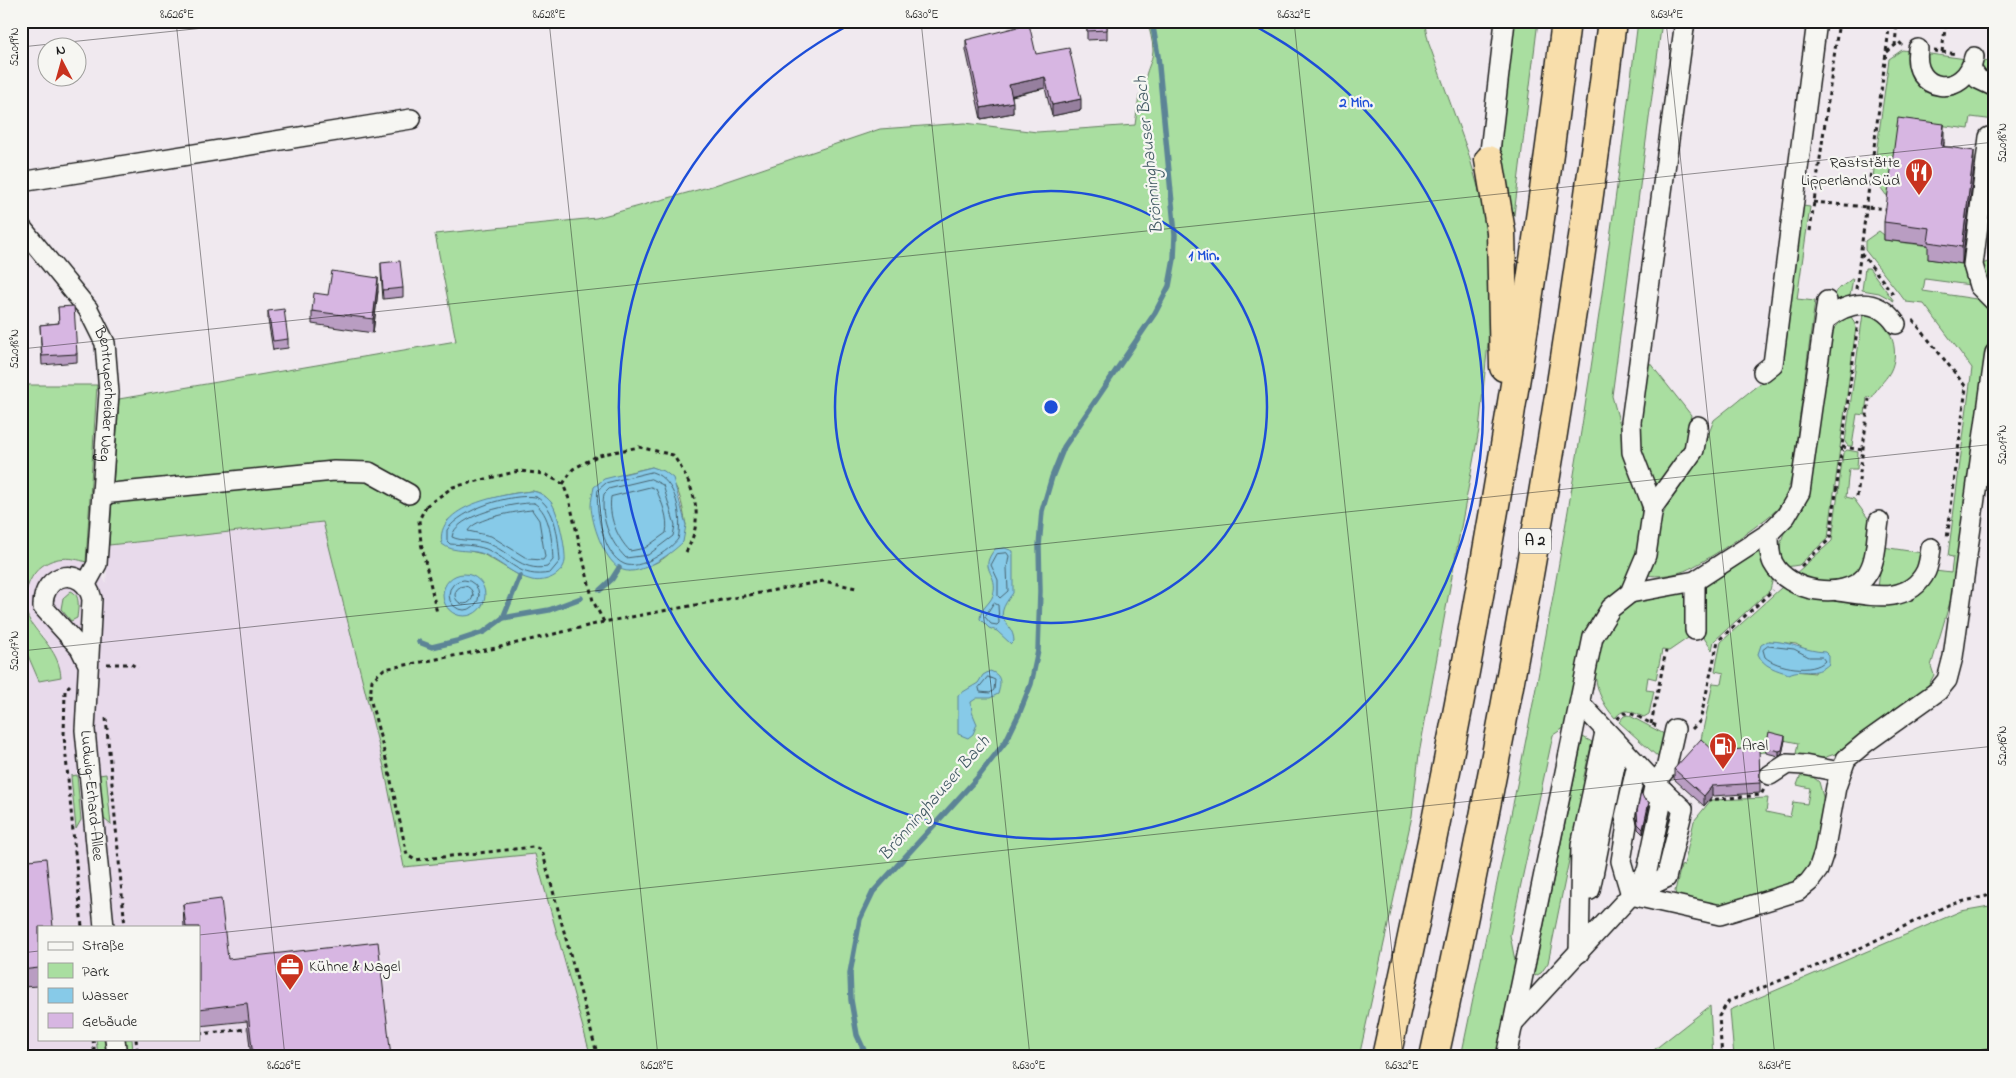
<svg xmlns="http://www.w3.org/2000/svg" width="2016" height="1078" viewBox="0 0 2016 1078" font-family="'Indie Flower',sans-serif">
	<rect width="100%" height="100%" fill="#f0e9ef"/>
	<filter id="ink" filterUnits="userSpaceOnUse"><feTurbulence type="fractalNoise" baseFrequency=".02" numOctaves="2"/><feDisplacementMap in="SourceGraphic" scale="10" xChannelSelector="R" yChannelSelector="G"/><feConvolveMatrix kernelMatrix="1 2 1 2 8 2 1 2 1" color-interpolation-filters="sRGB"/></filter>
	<g filter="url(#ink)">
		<!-- built -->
		<path fill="#e8daeb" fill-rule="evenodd" d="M323 521 384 767 404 867 535 854 591 1057H21V648L26 651 39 681 60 666 52 648 30 620 25 601 29 582 41 567 49 562 68 557 86 562 100 572 106 583 109 545ZM39 927H199V1039H39Z"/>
		<!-- green -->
		<g fill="#a9dea0" stroke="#627d5e" fill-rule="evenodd">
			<path d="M1148 21H1424L1429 44 1468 152 1482 201 1488 237 1490 323 1479 430 1419 754 1412 816 1359 1057H591L535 854 404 867 384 767 323 522 109 545 119 399 456 341 435 234 596 218 712 186 880 129 965 123 1037 132 1135 125 1139 95 1147 93C1141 74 1152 67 1153 50 1153 41 1149 30 1148 21ZM652 467C679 476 681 500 686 525 671 558 665 562 629 571L622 474ZM532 491C556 494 558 521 562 540L520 576 483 554 470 551 447 521C472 502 501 494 532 491Z"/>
			<path d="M1512 21H1538L1511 239C1506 210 1501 181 1501 151 1501 108 1508 64 1512 21Z"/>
			<path d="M1638 21H1662L1612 396 1641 500 1642 522 1635 566 1621 590 1567 726 1553 735 1510 935 1517 971 1499 1057H1461C1493 902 1526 747 1554 591 1588 402 1615 212 1638 21Z"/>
			<path d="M1902 50 1911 51 1914 73 1971 80 1995 93V120L1971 117 1969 129 1900 120 1890 196 1886 195 1873 177 1889 59Z"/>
			<path d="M1923 53 1966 59 1959 75 1932 77Z"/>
			<path d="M1978 60 1995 63V82L1983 76Z"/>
			<path d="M1803 206 1810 207 1797 299 1815 301 1792 476C1789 487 1786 499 1778 508 1767 521 1697 568 1681 572 1671 575 1658 577 1647 575L1659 523 1667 506 1697 463 1714 420 1783 365Z"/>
			<path d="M1879 231 1884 235V240L1930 246 1928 259 1966 264 1970 285 1925 279 1923 291 1983 300 1992 313 1958 575 1931 666 1934 675 1924 693 1844 751 1814 761 1795 759 1798 743 1769 737 1766 752 1709 756 1700 744 1713 683 1722 684 1724 673 1715 671 1721 642 1782 587C1798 598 1884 611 1900 603 1913 596 1924 581 1935 571L1951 573 1953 557 1948 556 1972 368 1924 304 1906 302 1865 250V241ZM1768 641 1796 644 1810 652H1819L1815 673 1794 671Z"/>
			<path d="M1995 260V291L1990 287 1978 265Z"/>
			<path d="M1865 268H1869L1894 301 1879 293 1862 290Z"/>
			<path d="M1853 278 1850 296 1834 302 1836 291Z"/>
			<path d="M1863 314C1889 315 1902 350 1890 372 1885 381 1876 388 1872 398L1867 397 1865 415 1857 414 1852 446H1848L1845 442Z"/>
			<path d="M1851 316 1856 327 1828 538 1799 565 1786 567C1778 554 1779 542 1786 529L1830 334 1841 321Z"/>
			<path d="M1649 362 1691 415 1684 452 1656 489 1641 450 1640 426Z"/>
			<path d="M21 385H97L86 562C71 557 56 556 42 566 26 578 20 603 30 621 43 641 59 652 61 677L39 681 26 651 21 648Z"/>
			<path d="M1847 450 1858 452 1857 469H1849L1846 497 1854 499 1870 521C1868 536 1868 554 1861 567 1849 589 1813 583 1795 574L1832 541 1843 453Z"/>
			<path d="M1759 547 1773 578 1770 590 1714 641 1712 650 1700 632 1702 589 1706 584Z"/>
			<path d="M1883 547 1922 553C1920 578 1900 587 1878 588Z"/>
			<path d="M1690 590 1688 638 1669 651 1662 650 1656 679 1648 677 1646 690 1654 691 1649 714 1644 717C1631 712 1625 706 1615 718 1586 687 1590 644 1618 614 1621 611 1625 605 1629 603 1638 597 1676 593 1690 590Z"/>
			<path d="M71 591C81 595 78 608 77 618L71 621 61 609 63 598Z"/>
			<path d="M1628 715 1666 735 1662 756 1658 757 1619 722 1624 716Z"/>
			<path d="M1583 737 1592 742 1583 780 1585 782 1548 963 1541 973 1535 976 1532 968H1535Z"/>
			<path d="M106 774 111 825 103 818 99 775Z"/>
			<path d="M77 775 81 820 76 829 71 776Z"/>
			<path d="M1805 775 1812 776 1819 782 1825 804 1811 866 1798 883 1717 907 1676 896 1675 891 1681 866 1684 865 1694 821 1711 800 1768 798 1766 812 1790 817 1793 802 1807 804 1810 788 1797 785 1800 777Z"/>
			<path d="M1995 905V1057H1734L1730 1010 1961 911Z"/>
			<path d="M1710 1006 1713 1057H1645Z"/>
			<path d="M96 1039H104L106 1053 98 1054Z"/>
			<path d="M125 1039H132L133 1052 126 1053Z"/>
		</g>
		<!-- water -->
		<g fill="#87cae8" stroke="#5c8496">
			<path d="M652 467 664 471 673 478 686 525 683 542C671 554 636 580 619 568 603 557 592 524 591 506 591 500 593 493 594 487L604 479Z"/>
			<path d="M532 491C539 492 546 496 551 502 558 511 566 549 565 561 563 575 545 583 532 580 515 576 501 563 486 555 472 548 454 554 442 544 434 505 504 494 532 491Z"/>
			<path d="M1005 548 1013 551V593C989 623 1013 619 1014 641L1011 644 997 631 989 628 980 619C980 607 993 603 994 591 997 571 978 570 995 549Z"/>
			<circle cx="464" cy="595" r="21"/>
			<path d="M1768 641C1791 641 1803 651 1825 652L1829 656V664C1814 678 1803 667 1789 674 1777 670 1763 667 1758 654L1761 645Z"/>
			<path d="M990 671C1002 675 1001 683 998 694L990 698H977L971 702 972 712 977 724 973 734 968 738 958 734V695L978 683 983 675Z"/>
		</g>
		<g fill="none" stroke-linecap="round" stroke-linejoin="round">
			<!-- shore -->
			<g stroke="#47626e" stroke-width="1">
				<path d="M652 472C677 480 683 517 678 539 669 551 639 571 624 564 603 555 595 510 598 490L606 483Z"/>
				<path d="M651 479 663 485 675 525 673 536 648 555 626 558C609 541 600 517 604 494L609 489Z"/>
				<path d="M651 487 656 489C662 503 669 518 666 533L645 548 630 551C617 538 608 516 611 497Z"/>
				<path d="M536 497C557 508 558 539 560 561L550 573C519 579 511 560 486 549 475 545 462 545 450 544L447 541V530C461 509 511 493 536 497Z"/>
				<path d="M534 503C551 513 552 542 553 560L547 567C521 572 509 551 487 543 476 539 462 542 452 537 454 515 516 502 534 503Z"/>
				<path d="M532 510 539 520 545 557 543 560 528 559 491 536 468 531C474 518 518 511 532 510Z"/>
				<path d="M1007 553 1009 556 1007 568 1008 591 1000 598 998 596V580L991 565 997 554Z"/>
				<circle cx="464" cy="595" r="15"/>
				<circle cx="464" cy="595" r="9"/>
				<path d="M994 603 998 605 999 623 997 625 991 624 985 617Z"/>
				<path d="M1768 646 1794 649 1809 657H1822L1825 661C1813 674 1777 668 1765 657L1763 650Z"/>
				<path d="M988 677 995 680 994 690 990 693 980 692 979 688Z"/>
			</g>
			<!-- stream -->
			<g stroke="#5c8496" stroke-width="5.5">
				<path d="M600 590 612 579 619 568"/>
				<path d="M503 618 520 576"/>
				<path d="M419 642 432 647 457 641 484 632 503 618 549 610 581 598"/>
				<path d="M867 1057 857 1035 851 1000 850 973 860 919 873 892 978 777 1006 741 1019 714 1031 684 1038 651 1040 591 1039 546 1042 511 1052 477 1064 447 1155 313 1169 286 1174 259 1175 235 1158 56 1152 21"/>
			</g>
			<!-- minor casing -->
			<g stroke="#1c1c1c" stroke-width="22">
				<g id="minor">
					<path d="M1918 49C1911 94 1966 99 1974 57"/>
					<path d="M1972 70 1978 79 1995 87"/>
					<path d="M1989 137 1973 265 1979 286 1995 302"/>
					<path d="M1489 160 1505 21"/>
					<path d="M21 182 411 119"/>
					<path id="s1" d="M21 227 88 309 105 343 109 393 97 564 86 584"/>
					<path d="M1825 320C1849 301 1876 296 1896 324"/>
					<path d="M1763 372 1773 364 1817 21"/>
					<path d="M102 494 334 471 369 472 409 494"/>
					<path d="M1653 507 1694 450 1698 426"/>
					<path d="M1769 533C1769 542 1769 555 1773 563 1788 592 1843 601 1865 577 1877 563 1876 539 1879 521"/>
					<path d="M1695 581V630"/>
					<path d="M1838 591C1869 595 1909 606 1926 571 1929 564 1930 555 1931 548"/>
					<path d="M1630 593 1695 581 1769 533 1786 516 1800 492 1827 301"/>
					<path id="s2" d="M88 664 80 648 43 607C42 571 84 565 92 599L85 730 104 927"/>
					<path d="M1580 703 1655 783 1683 809 1666 878 1632 894"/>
					<path d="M1770 775 1787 764 1804 765 1840 772"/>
					<path d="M1652 796 1655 783 1666 769 1675 729"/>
					<path d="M1590 890 1619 745"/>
					<path d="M1631 895 1720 915 1798 891 1809 882 1818 870 1824 852 1836 787 1846 759 1865 743 1938 691 1947 680 1953 657 1995 353"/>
					<path d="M1631 895 1621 861 1627 825 1625 817 1637 764"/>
					<path d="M1579 953 1581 846 1605 732"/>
					<path d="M1513 1023 1631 895 1647 871 1664 791"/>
					<path d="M115 1039 117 1057"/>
					<path d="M1506 1057 1593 637 1611 608 1630 593 1646 555 1653 507 1632 452 1631 422 1685 21"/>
				</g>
			</g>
			<!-- highway casing -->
			<g stroke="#1c1c1c" stroke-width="31">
				<g id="highway">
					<path d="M1489 160 1501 232 1504 367"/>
					<path d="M1386 1057C1462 715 1524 369 1566 21"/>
					<path d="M1434 1057C1509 714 1569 369 1612 21"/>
				</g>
			</g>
			<!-- path -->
			<g stroke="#1c1c1c" stroke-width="3" stroke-dasharray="4 4" stroke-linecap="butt">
				<path d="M1895 46 1897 21"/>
				<path d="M1934 51 1957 54"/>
				<path d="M1887 52 1899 42 1902 45"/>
				<path d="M1942 52 1946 21"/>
				<path d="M1813 202 1888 209"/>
				<path d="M1810 231 1839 21"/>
				<path d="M1861 253 1894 295"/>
				<path d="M1856 289 1890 21"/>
				<path d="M1913 320 1966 387 1947 539"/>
				<path d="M1842 447 1864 450"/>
				<path d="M563 484 573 469 599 455 639 447 673 455C694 486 706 517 686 552"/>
				<path d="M1857 497 1869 399"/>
				<path d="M426 506 453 487 519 471 545 474 563 484 569 499 593 601 604 622"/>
				<path d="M426 506 419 520 421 543 437 613"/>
				<path d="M1801 566 1830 539 1858 322"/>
				<path d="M107 664H131L138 668"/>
				<path d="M70 685 65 690 64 736 82 927"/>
				<path d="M106 718 125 927"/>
				<path d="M1617 719 1624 713C1637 713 1646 723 1658 726"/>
				<path d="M1651 724 1666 651"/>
				<path d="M1692 729 1700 721 1718 641 1773 590"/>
				<path d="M1707 800 1761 795 1764 789"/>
				<path d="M199 1034 247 1029"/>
				<path d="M93 1039 95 1057"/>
				<path d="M136 1039 138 1057"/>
				<path d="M598 1057 543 854 540 849 533 847 415 860 407 855 388 767 370 698 372 680 384 669 496 648 604 622 824 581 856 588"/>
				<path d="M1722 1057 1719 1016 1729 1001 1856 950 1948 905 1995 894"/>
			</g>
			<!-- minor -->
			<use href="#minor" stroke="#f6f6f2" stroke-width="19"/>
			<!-- highway -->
			<use href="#highway" stroke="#f8deab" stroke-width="28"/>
		</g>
		<!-- wall -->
		<g fill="#b99dc2" stroke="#1c1c1c">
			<path d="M1087 21H1107V39L1087 40Z"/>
			<path d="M966 40 1036 54 1081 110 1052 116 1045 88 1012 96 1013 113 981 119 966 50Z"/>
			<path d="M1944 142V147L1974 168 1962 264 1928 259V245L1884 240V222Z"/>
			<path d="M1995 178V209H1991Z"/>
			<path d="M381 263 403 288V297L383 299 381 272Z"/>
			<path d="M378 291 373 333 312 324V311L328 295Z"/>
			<path d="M58 307 77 354V362L42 365 40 325 59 323Z"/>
			<path d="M268 311 288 339V348L273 350 268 320Z"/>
			<path d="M1785 740 1782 754 1779 756 1766 753V748Z"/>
			<path d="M1714 751 1760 783V793L1712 796 1704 806 1674 779V769Z"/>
			<path d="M1644 799 1649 807 1643 834 1638 829 1637 812Z"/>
			<path d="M21 861 39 927V986L21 987Z"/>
			<path d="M183 904 228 959 391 1057H251L247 1021 199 1026V927H184Z"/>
		</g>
		<!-- shaded-wall -->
		<g fill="#967f9e" stroke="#1c1c1c">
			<path d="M1045 77V88L1009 96V85Z"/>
			<path d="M1081 99V110L1052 116V105Z"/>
			<path d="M1013 102V113L981 119V108Z"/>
			<path d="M1944 124V142L1941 164V146Z"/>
			<path d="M1974 151V168L1962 264V247Z"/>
			<path d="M378 278V291L373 333V319Z"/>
			<path d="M1785 736V740L1782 754 1779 756V751Z"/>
			<path d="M1712 786V796L1704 806V796Z"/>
			<path d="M1649 802V807L1643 834V829Z"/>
		</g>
		<!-- building -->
		<g fill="#d7b6e2" stroke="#1c1c1c">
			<path d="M1087 21H1107V30L1087 31Z"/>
			<path d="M1029 24 1036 54 1069 48 1081 99 1052 105 1045 77 1009 85 1013 102 981 108 966 40Z"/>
			<path d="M1898 118 1944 124 1941 146 1974 151 1962 247 1928 242 1930 228 1884 222Z"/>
			<path d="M1995 178V205L1991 204Z"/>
			<path d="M400 261 403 288 383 290 381 263Z"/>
			<path d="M332 271 378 278 373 319 312 311 314 293 328 295Z"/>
			<path d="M74 306 77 354 42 356 40 325 59 323 58 307Z"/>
			<path d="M284 309 288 339 273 341 268 311Z"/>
			<path d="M1769 732 1785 736 1782 750 1779 751 1766 748Z"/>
			<path d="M1701 739 1714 751 1759 748 1760 783 1712 786 1704 796 1674 769Z"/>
			<path d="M1641 792 1644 799 1649 802 1643 829 1638 824 1637 812Z"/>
			<path d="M46 858 53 927H39V968L21 970V861Z"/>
			<path d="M221 899 228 959 378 942 391 1057H253L247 1003 199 1009V927H186L183 904Z"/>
		</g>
	</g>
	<!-- ticks -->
	<path fill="none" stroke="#1c1c1c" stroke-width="1" stroke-opacity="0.45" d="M176 21 285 1057M549 21 658 1057M921 21 1030 1057M1294 21 1403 1057M1666 21 1775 1057M21 47 271 21M21 349 1995 142M21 651 1995 444M199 935 1995 746M21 953 39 951M1908 1057 1995 1048"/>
	<!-- distance rings -->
	<g fill="none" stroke="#1d4ed8" stroke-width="2.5">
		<circle cx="1051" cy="407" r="216"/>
		<path d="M1247 22A432 432 0 1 1 855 22"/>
	</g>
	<!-- icons -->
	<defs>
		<g id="restaurant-pin" transform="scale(1.4375)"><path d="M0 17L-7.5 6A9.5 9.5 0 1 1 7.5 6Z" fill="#c8321e" stroke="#f6f6f2"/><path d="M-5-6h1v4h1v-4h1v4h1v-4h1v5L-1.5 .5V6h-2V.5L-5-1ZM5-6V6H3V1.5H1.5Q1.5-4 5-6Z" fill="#fff"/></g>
		<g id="fuel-pin" transform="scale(1.4375)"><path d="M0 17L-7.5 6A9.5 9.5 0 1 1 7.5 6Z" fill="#c8321e" stroke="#f6f6f2"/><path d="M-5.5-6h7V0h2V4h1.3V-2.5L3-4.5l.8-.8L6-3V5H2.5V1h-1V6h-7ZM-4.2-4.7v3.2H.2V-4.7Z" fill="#fff"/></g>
		<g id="office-pin" transform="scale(1.4375)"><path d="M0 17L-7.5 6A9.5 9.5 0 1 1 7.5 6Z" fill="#c8321e" stroke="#f6f6f2"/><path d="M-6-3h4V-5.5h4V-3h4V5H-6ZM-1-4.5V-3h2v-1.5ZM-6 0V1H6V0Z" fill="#fff"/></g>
	</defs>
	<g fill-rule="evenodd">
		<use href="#restaurant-pin" x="1919" y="172"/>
		<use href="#fuel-pin" x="1723" y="746"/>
		<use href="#office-pin" x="290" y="967"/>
	</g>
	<g text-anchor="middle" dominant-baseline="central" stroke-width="4.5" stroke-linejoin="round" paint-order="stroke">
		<!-- shield labels -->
		<rect fill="#f6f6f2" stroke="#5d5d5c" stroke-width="1" x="1519" y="528.5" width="32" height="25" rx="4"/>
		<g font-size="15" font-weight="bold" fill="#1c1c1c">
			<text x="1535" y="541">A 2</text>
		</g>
		<!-- poi labels -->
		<g font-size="16" fill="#1c1c1c" stroke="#f6f6f2" text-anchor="start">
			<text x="1900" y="163" text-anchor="end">Raststätte<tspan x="1900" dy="18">Lipperland Süd</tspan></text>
			<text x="1742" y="746">Aral</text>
			<text x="309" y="967">Kühne &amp; Nagel</text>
		</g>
		<!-- street labels -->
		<g font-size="16" fill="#1c1c1c" stroke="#f6f6f2">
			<text stroke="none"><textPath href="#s1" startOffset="195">Bentruperheider Weg</textPath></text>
			<text stroke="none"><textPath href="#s2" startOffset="350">Ludwig-Erhard-Allee</textPath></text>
		</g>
		<!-- water labels -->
		<g font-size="18" font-style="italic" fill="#415963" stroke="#f6f6f2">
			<text transform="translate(1150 155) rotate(-96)">Brönninghauser Bach</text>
			<text transform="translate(935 799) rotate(-49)">Brönninghauser Bach</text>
		</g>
	</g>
	<circle cx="1051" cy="407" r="8" fill="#1d4ed8" stroke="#f6f6f2" stroke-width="2.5"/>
	<g font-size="15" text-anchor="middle" font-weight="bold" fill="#1d4ed8" stroke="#f6f6f2" stroke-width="4.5" stroke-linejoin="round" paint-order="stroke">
		<text x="1356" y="107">2 Min.</text>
		<text x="1204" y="260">1 Min.</text>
	</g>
	<!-- margin -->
	<rect width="2016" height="1078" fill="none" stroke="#f6f6f2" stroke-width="55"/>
	<!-- legend -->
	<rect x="38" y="926" width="162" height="115" fill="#f6f6f2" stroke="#9f9f9c"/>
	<rect x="48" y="942" width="25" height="8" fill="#f6f6f2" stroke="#9f9f9c"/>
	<text x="82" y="950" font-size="15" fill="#1c1c1c">Straße</text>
	<rect x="48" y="963" width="25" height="15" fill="#a9dea0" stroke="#9f9f9c"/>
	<text x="82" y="976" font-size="15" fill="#1c1c1c">Park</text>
	<rect x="48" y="988" width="25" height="15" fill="#87cae8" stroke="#9f9f9c"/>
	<text x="82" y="1000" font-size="15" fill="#1c1c1c">Wasser</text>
	<rect x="48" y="1013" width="25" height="15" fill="#d7b6e2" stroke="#9f9f9c"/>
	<text x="82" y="1026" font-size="15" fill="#1c1c1c">Gebäude</text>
	<!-- north arrow -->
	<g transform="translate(62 62) rotate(354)"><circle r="24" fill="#f6f6f2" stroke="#9f9f9c"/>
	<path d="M0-4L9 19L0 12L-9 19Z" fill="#c8321e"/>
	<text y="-8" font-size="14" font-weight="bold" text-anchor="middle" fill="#1c1c1c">N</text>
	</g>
	<rect x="28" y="28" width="1960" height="1022" fill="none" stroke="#1c1c1c" stroke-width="2"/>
	<g font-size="12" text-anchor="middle" fill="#1c1c1c">
		<text x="177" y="18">8.626°E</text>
		<text x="549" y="18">8.628°E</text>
		<text x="922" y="18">8.630°E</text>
		<text x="1294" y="18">8.632°E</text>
		<text x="1667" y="18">8.634°E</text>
		<text transform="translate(14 47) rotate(-90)" y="4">52.019°N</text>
		<text transform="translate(2002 143) rotate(-90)" y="4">52.018°N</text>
		<text transform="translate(14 349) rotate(-90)" y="4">52.018°N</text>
		<text transform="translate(2002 445) rotate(-90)" y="4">52.017°N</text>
		<text transform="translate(14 651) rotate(-90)" y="4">52.017°N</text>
		<text transform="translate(2002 746) rotate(-90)" y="4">52.016°N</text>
		<text x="284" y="1069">8.626°E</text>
		<text x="657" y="1069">8.628°E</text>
		<text x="1029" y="1069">8.630°E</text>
		<text x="1402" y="1069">8.632°E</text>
		<text x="1775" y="1069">8.634°E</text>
	</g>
</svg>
